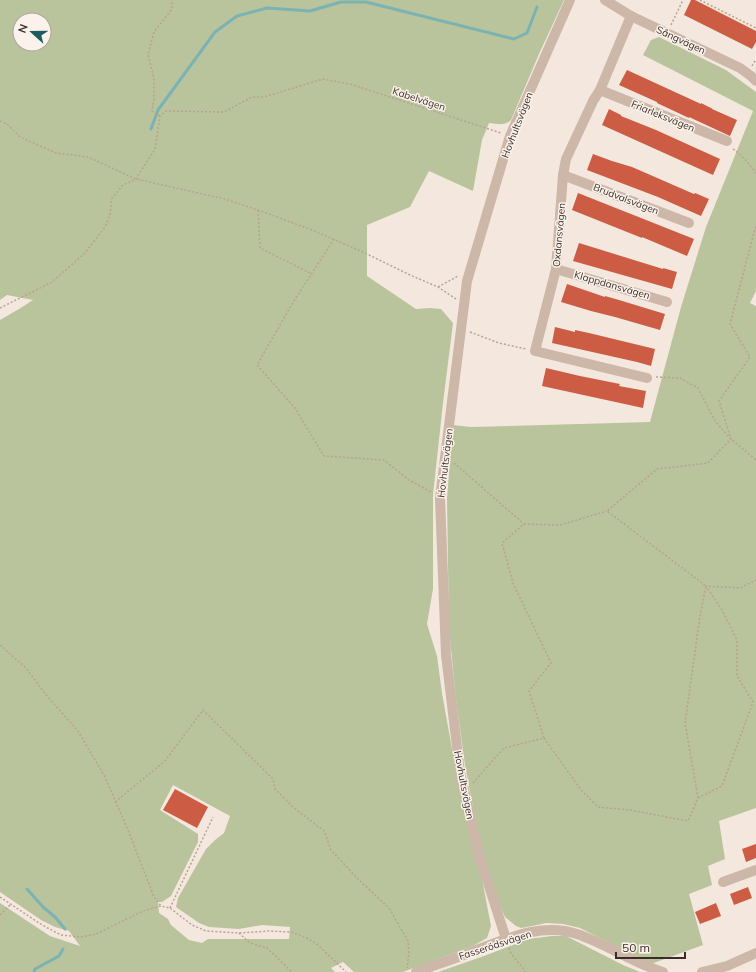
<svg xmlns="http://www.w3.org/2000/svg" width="756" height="972" viewBox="0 0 756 972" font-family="Mulish,sans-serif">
	<rect width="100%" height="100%" fill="#f4e8de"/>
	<!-- green -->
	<g fill="#b9c49d" fill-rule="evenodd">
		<path d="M0 0H564L539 54 511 120C505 126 497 124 489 123L482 140 473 191 429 171 410 207 367 225V276L416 309 430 308 441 309 453 323 443 403 433 495V589L427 624 437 656 442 693 459 788 482 879 491 926 487 938 473 946 403 972H354L343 962 331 968 335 972H0V903L50 936 80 946 69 931 55 927 41 920 0 892V320L19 309 33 300 7 295 0 300ZM20 20H44V44H20ZM173 785 230 816 224 833 215 840 206 849 178 898 176 907 199 923 209 927 239 929 262 925 290 927 289 939H208L202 943 189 940 171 925 168 919 159 913 158 902H162L171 896 198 842V834L160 810Z"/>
		<path d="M659 37 726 70 756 92V291L750 303 756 306V808L719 821 725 859 708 866 712 885 689 894 703 945 651 964 580 928 563 924 546 923 527 927 521 928 516 926 505 917 495 894 486 867 474 813 465 765 456 699 449 629 447 499 450 458 453 425 471 427 650 422 681 307 706 227 753 111 643 55 651 40Z"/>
		<path d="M552 936H566L623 965 640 972H438L484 956 528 939Z"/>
	</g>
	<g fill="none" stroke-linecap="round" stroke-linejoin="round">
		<!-- stream -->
		<g stroke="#7bb3b2" stroke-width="3">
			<path d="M151 129 158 110 215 32 237 16 267 8 310 11 341 2H366L514 39 527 33 537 7"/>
			<path d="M27 889 43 907 55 917 65 929"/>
			<path d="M34 972 35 969 59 956 63 949"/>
		</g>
	</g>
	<!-- building -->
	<g fill="#cc5c43">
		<path d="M691 0H695L756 31V42L752 49 684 15Z"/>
		<path d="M627 70 701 104V103L713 109H712L737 120 730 136 689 117V118L657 103V102L619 85Z"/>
		<path d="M609 109 621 115V116L656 130 720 159 713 175 602 125Z"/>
		<path d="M593 154 612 161 632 167 694 194 695 193 709 199 701 216 658 197 587 170Z"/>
		<path d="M578 193 694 239 687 256 642 237V238L572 210Z"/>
		<path d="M579 243 663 269V268L677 272 672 289 573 261Z"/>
		<path d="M567 284 605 297V296L619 300 665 314 660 330 615 317 591 311 561 302Z"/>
		<path d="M555 327 575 332V330L589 333 655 349 651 366 637 362 552 343Z"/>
		<path d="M546 368 580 376 620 384 619 386 646 391 643 408 542 386Z"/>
		<path d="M175 789 208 807 197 828 163 810Z"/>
		<path d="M756 844V858L746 862 742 849Z"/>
		<path d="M748 887 752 898 734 905 730 894Z"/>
		<path d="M716 903 721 916 700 924 695 912Z"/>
	</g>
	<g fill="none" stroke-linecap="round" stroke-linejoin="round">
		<!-- path -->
		<g stroke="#b9a193" stroke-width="1.5" stroke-dasharray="2 2" stroke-linecap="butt">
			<path d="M700 0 756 28"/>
			<path d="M671 25 683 0"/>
			<path d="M752 66 756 59"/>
			<path d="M160 116 152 111 154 99V79L148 54 154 32 172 9V0"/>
			<path d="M0 121 7 124 20 137 56 153 88 157 136 179 225 199 269 214 312 230 363 252 410 275 438 287 456 299"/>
			<path d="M733 149C743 156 749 164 756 173"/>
			<path d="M258 210 260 248 312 274"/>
			<path d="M334 239 292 304 257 365 295 408 324 456 384 460 409 480 431 492"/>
			<path d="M438 287 458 276"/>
			<path d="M0 308 52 282 85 253 105 227 110 215 112 198 123 185 136 179 155 149 160 116 166 111 224 112 252 97H264L323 79 350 84 501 133"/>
			<path d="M470 332 499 343 526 349"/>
			<path d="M656 377 680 378 698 388 715 421 731 439 756 460"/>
			<path d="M454 463 524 524"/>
			<path d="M0 645 26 668 46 695 78 731 105 777 128 830 154 897 161 906"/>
			<path d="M544 738 529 691 551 663 513 583 502 543 524 524 560 525 607 511"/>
			<path d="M473 783 504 748 544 738 581 790 598 807 630 810 688 821 698 798 685 723 700 616 706 586 607 511 657 469 708 463 731 439 719 401 750 357 730 324 756 225"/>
			<path d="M698 798 722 786 753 702 737 676V640L722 610 706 586 740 588 756 580"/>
			<path d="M115 802 165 761 203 710 273 779 275 789 294 808 324 831 331 850 358 879 389 908 408 941 409 953 407 968"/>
			<path d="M0 897 42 925 61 935 81 937 96 934 143 911 161 906 170 908 192 925 206 931 239 933 269 931 291 932 307 938 318 945 346 972"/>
			<path d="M170 908 213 817"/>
			<path d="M0 915 11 904"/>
			<path d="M239 933 250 943 267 948 292 972"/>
			<path d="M509 948C512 958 521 963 525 972"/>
		</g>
		<!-- minor -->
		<g stroke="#cdb7a9" stroke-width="10">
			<path d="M605 0 631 16 740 68 751 76 756 81"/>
			<path d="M631 16 600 90 593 101 566 159 563 175 556 269 535 351 647 378"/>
			<path d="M600 90 727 141"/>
			<path d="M563 175 689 223"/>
			<path d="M556 269 667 302"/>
			<path d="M723 882 756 870"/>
			<path d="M506 939 479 855 460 772 446 655 440 498 467 281 510 136 570 0"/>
			<path d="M416 972C435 965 454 959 474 951 506 939 542 922 577 934 607 944 633 963 663 972"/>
			<path d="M702 972 727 966 756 953"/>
		</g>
	</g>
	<g text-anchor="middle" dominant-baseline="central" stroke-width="3" stroke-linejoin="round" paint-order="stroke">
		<!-- street labels -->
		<g font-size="10" fill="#3a2d29" stroke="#fbf3eb">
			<text transform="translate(681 40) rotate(25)">Sångvägen</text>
			<text transform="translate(419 99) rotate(18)">Kabelvägen</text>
			<text transform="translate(663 116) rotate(22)">Friarleksvägen</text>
			<text transform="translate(517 125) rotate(-69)">Hovhultsvägen</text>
			<text transform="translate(626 199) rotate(21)">Brudvalsvägen</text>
			<text transform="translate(559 235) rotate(-85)">Oxdansvägen</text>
			<text transform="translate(612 285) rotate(16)">Klappdansvägen</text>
			<text transform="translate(445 463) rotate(-83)">Hovhultsvägen</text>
			<text transform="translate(464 785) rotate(79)">Hovhultsvägen</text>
			<text transform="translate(495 945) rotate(-18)">Fasserödsvägen</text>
		</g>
	</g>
	<!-- north arrow -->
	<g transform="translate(32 32) rotate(291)"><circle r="19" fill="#fbf3eb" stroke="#aea49d"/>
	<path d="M0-3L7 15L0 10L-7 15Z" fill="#1c5e5e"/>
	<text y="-6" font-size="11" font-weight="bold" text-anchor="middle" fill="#3a2d29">N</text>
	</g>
	<!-- scale -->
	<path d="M616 952v6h69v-6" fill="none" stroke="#3a2d29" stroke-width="2"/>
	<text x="622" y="952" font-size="12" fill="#3a2d29" stroke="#fbf3eb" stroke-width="3" paint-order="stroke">50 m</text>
</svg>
